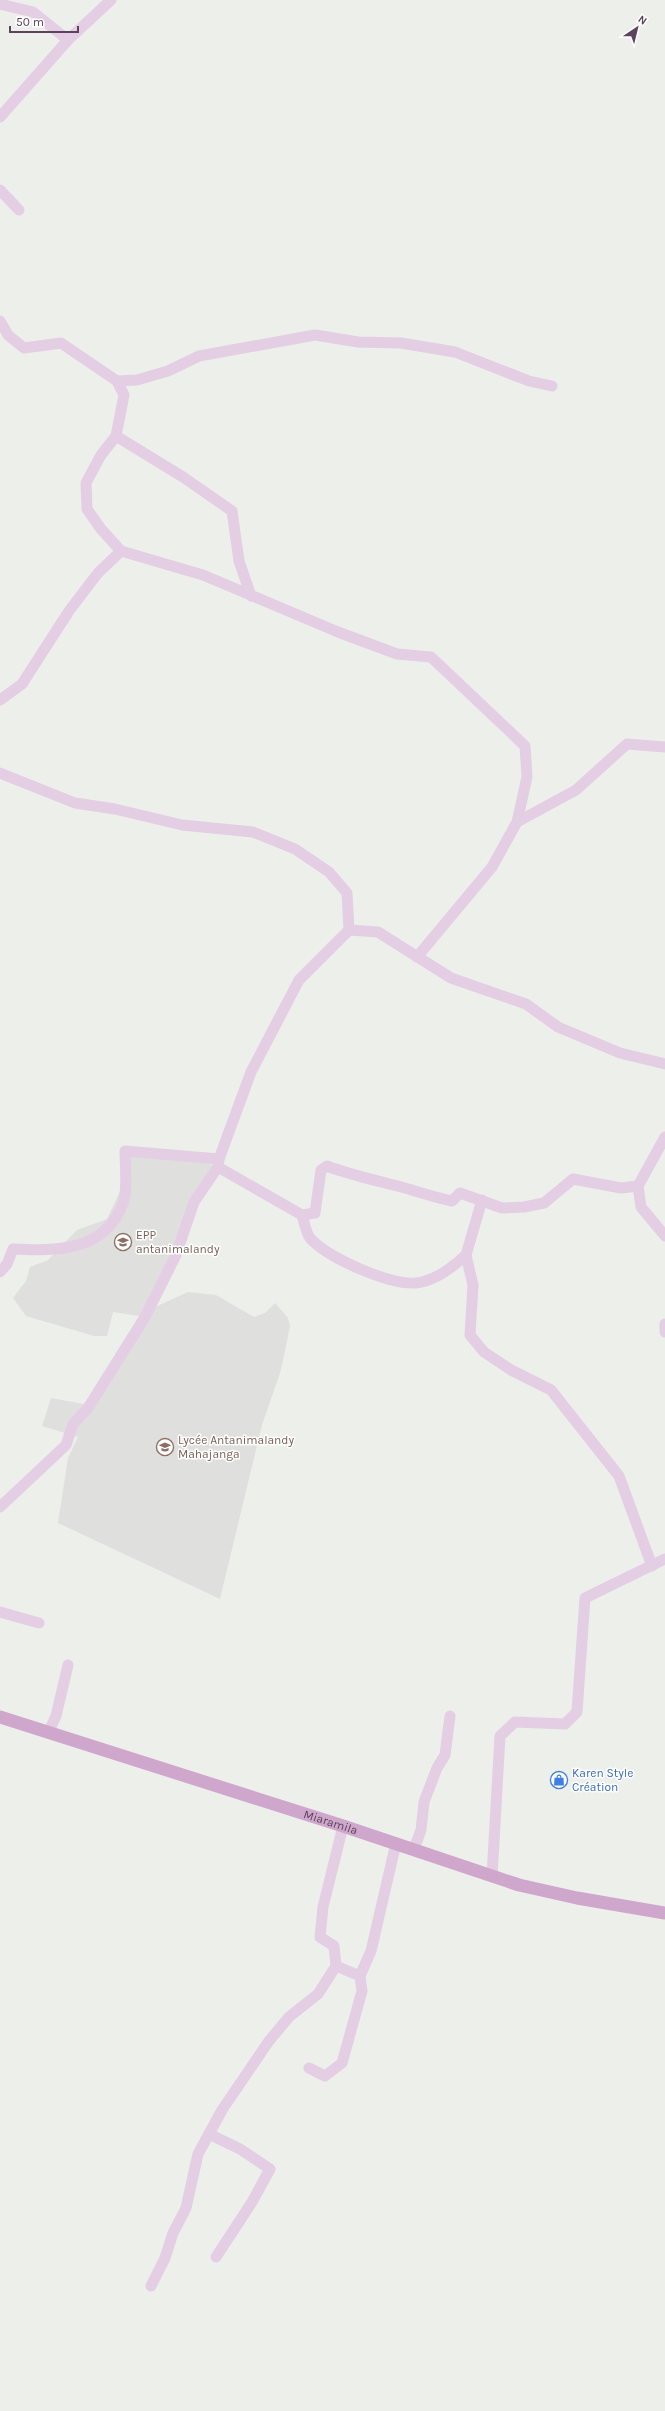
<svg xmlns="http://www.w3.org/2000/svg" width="665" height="2411" viewBox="0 0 665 2411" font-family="Karla,sans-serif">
	<rect width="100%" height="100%" fill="#edefeb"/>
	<!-- education -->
	<g fill="#dfe0dd">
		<path d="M131 1148 185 1154 218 1167 194 1202 145 1317 113 1312 107 1336H94L26 1316 13 1298 26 1281 30 1267 48 1260 77 1230 107 1219 124 1183Z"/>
		<path d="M188 1292 216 1295 254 1317 265 1313 275 1303 288 1318 290 1326 281 1370 262 1425 220 1599 58 1523 68 1458 78 1437 42 1426 51 1398 94 1406 155 1307Z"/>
	</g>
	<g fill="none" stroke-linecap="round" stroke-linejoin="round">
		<!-- minor -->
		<g stroke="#e4cee3" stroke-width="11">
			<path d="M0 4 33 12 68 40"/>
			<path d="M0 117 68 40 111 0"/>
			<path d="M0 190 19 210"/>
			<path d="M0 321 8 335 24 348 61 343 117 381 124 395 116 436 101 455 86 483 87 509 101 529 121 551 203 575 338 632 397 654 431 657 525 746 527 777 517 822 492 867 417 957"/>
			<path d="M117 381 137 380 168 371 199 356 315 335 358 342 401 343 455 352 529 381 552 386"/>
			<path d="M116 436 183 477 232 511 239 561 251 596"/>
			<path d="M0 700 22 684 69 611 98 573 121 551"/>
			<path d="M0 773 75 803 115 809 182 825 253 832 295 849 329 872 347 893 349 930 299 980 251 1072 219 1159 218 1167 194 1202 176 1255 145 1317 88 1408 73 1424 66 1445 0 1507"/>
			<path d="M517 822 576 790 627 744 665 747"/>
			<path d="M349 930 378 932 451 978 526 1004 558 1027 620 1053 665 1064"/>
			<path d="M665 1137 638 1186 641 1207 665 1236"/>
			<path d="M218 1167 302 1215 315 1213 321 1170 327 1166C351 1175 374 1180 398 1186 416 1191 433 1197 452 1201L460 1193 502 1208 524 1207 544 1203 573 1179 621 1188 638 1186"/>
			<path d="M482 1200 466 1255 473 1285 470 1335 484 1352 511 1370 551 1390 619 1476 652 1566"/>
			<path d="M302 1215C304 1222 306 1233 310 1238 328 1258 389 1285 416 1283 435 1281 453 1267 466 1255"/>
			<path d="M0 1272 7 1264 13 1249C56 1251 105 1252 123 1203 128 1192 125 1164 125 1151L219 1159"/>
			<path d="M665 1324V1332"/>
			<path d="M0 1612 39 1623"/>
			<path d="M49 1731 56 1716 68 1665"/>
			<path d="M414 1849 421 1830 424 1802 437 1768 445 1755 450 1716"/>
			<path d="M492 1877 500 1736 515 1722 565 1724 577 1712 585 1598 665 1559"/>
			<path d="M360 1976 371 1951 396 1843"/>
			<path d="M309 2068 325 2076 342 2063 362 1991 360 1976 336 1966"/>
			<path d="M209 2134 240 2149 270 2169 252 2202 216 2257"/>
			<path d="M151 2286 165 2258 173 2233 186 2208 198 2154 222 2110 269 2041 289 2017 318 1994 336 1966 334 1946 320 1937 323 1907 343 1826"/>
		</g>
		<!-- major -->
		<path stroke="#cfa7cc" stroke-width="13" id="s1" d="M0 1717 343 1826 519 1885 577 1898 665 1913"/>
	</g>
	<!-- icons -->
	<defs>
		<g id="school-ring" transform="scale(0.9)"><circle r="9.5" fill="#fff" stroke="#8d6e63" stroke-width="1.5"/><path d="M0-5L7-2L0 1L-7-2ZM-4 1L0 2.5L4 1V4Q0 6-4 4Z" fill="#8d6e63"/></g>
		<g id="shop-ring" transform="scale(0.9)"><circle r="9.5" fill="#fff" stroke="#3f7fe0" stroke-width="1.5"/><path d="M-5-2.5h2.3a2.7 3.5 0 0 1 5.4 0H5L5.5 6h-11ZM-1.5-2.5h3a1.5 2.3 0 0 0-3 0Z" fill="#3f7fe0"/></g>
	</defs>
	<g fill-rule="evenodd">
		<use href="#school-ring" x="123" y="1242"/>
		<use href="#school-ring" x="165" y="1447"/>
		<use href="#shop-ring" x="559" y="1780"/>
	</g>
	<g text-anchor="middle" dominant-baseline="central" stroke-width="3" stroke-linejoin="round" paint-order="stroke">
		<!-- education labels -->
		<g font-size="12" fill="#785e54" stroke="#fff" text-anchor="start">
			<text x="136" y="1235">EPP<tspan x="136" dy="14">antanimalandy</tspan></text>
			<text x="178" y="1440">Lycée Antanimalandy<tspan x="178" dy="14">Mahajanga</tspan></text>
		</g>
		<!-- shop labels -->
		<g font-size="12" fill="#366cbe" stroke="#fff" text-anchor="start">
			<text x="572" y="1773">Karen Style<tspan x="572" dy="14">Création</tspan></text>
		</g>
		<!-- street labels -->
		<g font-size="12" fill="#5c425a" stroke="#fff">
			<text stroke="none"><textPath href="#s1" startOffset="347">Miaramila</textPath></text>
		</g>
	</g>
	<!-- north arrow -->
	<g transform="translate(637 28) rotate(35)" stroke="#ffffff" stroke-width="3" paint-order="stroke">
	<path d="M0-3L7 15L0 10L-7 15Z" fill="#5c425a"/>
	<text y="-6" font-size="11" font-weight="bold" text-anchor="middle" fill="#5c425a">N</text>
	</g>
	<!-- scale -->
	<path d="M10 26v6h68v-6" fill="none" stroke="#5c425a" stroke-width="2"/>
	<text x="16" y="26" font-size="12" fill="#5c425a" stroke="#ffffff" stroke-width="3" paint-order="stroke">50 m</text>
</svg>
